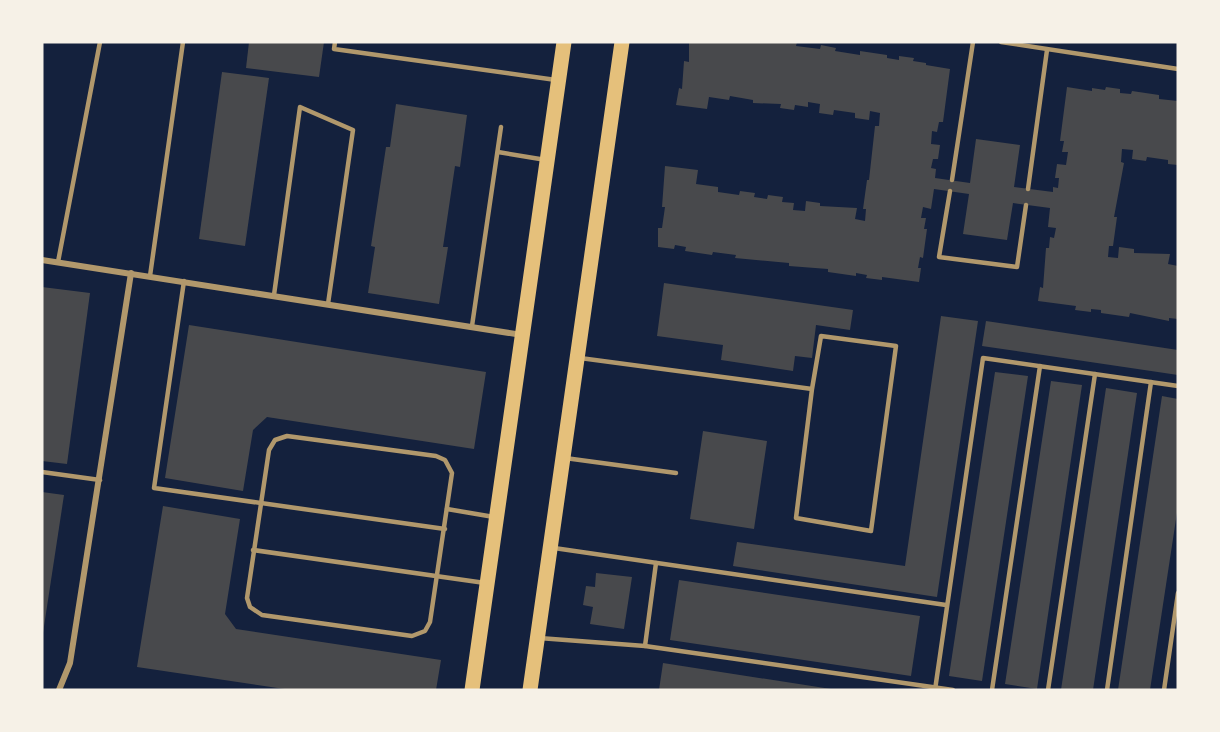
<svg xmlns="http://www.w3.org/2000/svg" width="1220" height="732" viewBox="0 0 1220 732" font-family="'Fira Sans Condensed',sans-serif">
	<rect width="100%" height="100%" fill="#14213d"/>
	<!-- building -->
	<g fill="#48494c">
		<path d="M249 42H324L319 77 246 68Z"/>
		<path d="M689 42H797L796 46 820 49 821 45 836 48 835 51 860 55V51L887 55V58L899 60V56L914 58 913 61 926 63V65L950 69 943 122H939L937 132 932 131 931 144 940 145 938 159H933L931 168 936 169 935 178 970 183 976 139 1020 145 1014 187 1053 192V187L1058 188 1059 178H1055L1057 164 1066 165 1068 152H1062L1064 141H1060L1067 87 1092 91V88L1105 90 1106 87 1120 89V93L1131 94 1132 91 1159 95V99L1178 101V165L1168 164V160L1147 157 1146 161 1132 159 1133 150 1122 149 1121 162 1124 163 1114 217H1117L1113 246H1109L1108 257 1118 258 1119 247 1134 249V253L1170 254 1168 264 1178 266V319L1169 318V321L1130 313 1129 317 1101 313V310L1091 309V312L1075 310 1076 306 1038 301 1040 287 1043 288 1046 248H1049L1050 237 1054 238 1056 228 1048 227 1050 208 1013 203 1007 240 963 234 969 194 934 189 931 209 923 207 921 218H926L924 229H927L923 258 920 257 918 268H921L919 282 882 277V280L866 278 867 275 856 273V276L828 272V269L789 266V263L735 258 736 255 713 252 712 255 685 251 686 247 675 245 674 249 658 247V228H662L665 207H662L665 166 698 170 696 184 718 187V192L739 195 740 191 755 193 754 197 767 199 768 195 783 197 782 202 794 203 793 210 805 211 806 201 820 203V206L857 208 855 219 865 221 866 209H863L867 180H869L875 126H879L880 113 870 111 869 120 855 118V113L834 110 833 115 819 113 820 104 808 102V107L795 105 794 110 780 108 781 104 753 103V100L730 96 729 100 709 97 707 109 676 105 679 88 682 89 684 61 689 62Z"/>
		<path d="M222 72 269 78 245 246 199 239Z"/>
		<path d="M396 104 467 115 460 167 455 166 443 247H448L439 304 368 293 375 247 371 246 386 147H390Z"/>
		<path d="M664 283 853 310 850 330 816 325 812 358 795 356 793 371 721 360 723 345 657 336Z"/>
		<path d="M42 287 90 293 67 464 42 461Z"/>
		<path d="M941 316 978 321 937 597 733 566 737 542 905 566Z"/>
		<path d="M986 321 1178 350V375L982 346Z"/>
		<path d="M189 325 486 372 474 449 267 417 253 430 243 491 165 478Z"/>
		<path d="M995 372 1028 376 982 681 949 676Z"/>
		<path d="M1051 381 1082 385 1037 689 1005 684Z"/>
		<path d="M1106 388 1137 393 1093 690H1061Z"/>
		<path d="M1162 396 1178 399V506L1150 690H1118Z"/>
		<path d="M703 431 767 441 754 529 690 519Z"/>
		<path d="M42 492 64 495 43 633 42 632Z"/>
		<path d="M163 506 240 519 225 614 236 629 441 660 436 690H291L137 667Z"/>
		<path d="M596 573 632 577 624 629 590 624 593 607 583 605 586 586 595 587Z"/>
		<path d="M679 580 920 616 911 676 670 640Z"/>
		<path d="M663 663 831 689V690H659Z"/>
	</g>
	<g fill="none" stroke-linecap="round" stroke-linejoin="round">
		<!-- service -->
		<g stroke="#b1986c" stroke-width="4.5">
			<path d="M335 42 334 49 556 80"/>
			<path d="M1001 42 1178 69"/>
			<path d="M498 152 546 160"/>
			<path d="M952 180 973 42"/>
			<path d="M1028 189 1047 50"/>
			<path d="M950 191 939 257 1017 267 1026 205"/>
			<path d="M58 262 100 42"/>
			<path d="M150 276 183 42"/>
			<path d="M184 281 154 488 445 529"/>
			<path d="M274 295 300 107 353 130 328 304"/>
			<path d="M472 326 501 127"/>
			<path d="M580 358 812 389 796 518 871 531 896 346 821 336 812 389"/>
			<path d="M287 436 436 456 445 460 452 473 430 622 425 631 412 636 262 615 250 607 247 598 269 450 275 440Z"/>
			<path d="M565 458 676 473"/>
			<path d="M42 472 100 480"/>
			<path d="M447 509 494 517"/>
			<path d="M554 548 946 605"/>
			<path d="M253 550 485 583"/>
			<path d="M539 638 645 646 953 690"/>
			<path d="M645 646 656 563"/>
			<path d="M935 690 983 358 1178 386"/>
			<path d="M992 690 1040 366"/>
			<path d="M1048 690 1095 374"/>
			<path d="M1107 690 1151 382"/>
			<path d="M1164 690 1178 593"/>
		</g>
		<!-- minor -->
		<g stroke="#b1986c" stroke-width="6">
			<path d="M42 260 522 335"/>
			<path d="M59 690 70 663 131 273"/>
		</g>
		<!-- primary -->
		<g stroke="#e5c07b" stroke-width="15">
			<path d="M472 690 564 42"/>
			<path d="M530 690 622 42"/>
		</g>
	</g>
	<!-- border -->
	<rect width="1220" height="732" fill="none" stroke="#f6f1e7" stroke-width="87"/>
</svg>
